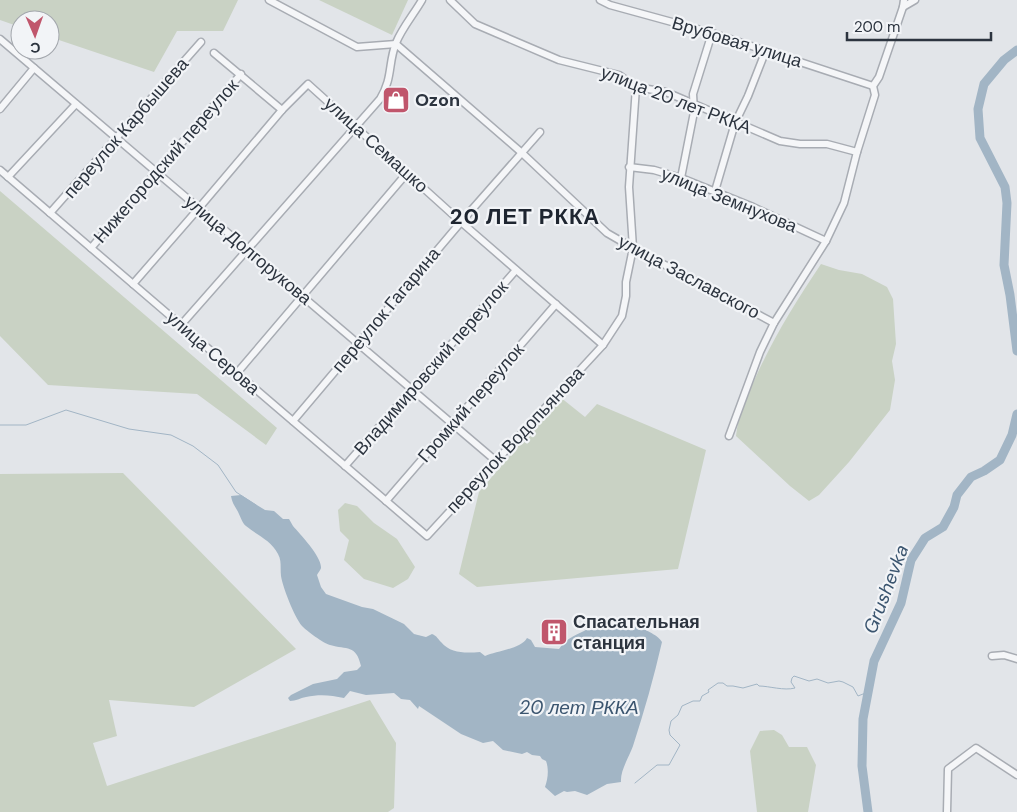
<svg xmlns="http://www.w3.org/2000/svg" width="1017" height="812" viewBox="0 0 1017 812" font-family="'DM Sans',sans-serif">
	<rect width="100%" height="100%" fill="#e2e5e9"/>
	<!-- green -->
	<g fill="#c9d2c4">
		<path d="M0 0H238L223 31H177L154 72 50 37V20H20V27L0 20Z"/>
		<path d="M319 0H408L392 35Z"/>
		<path d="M0 191 277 428 266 445 197 394 48 385 0 336Z"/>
		<path d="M821 264 839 270 862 274 887 287 893 299 896 344 892 361 895 380 890 410 849 462 819 495 809 501 790 486 736 436C738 416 746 399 754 381 773 338 795 303 821 264Z"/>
		<path d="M560 397 585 417 597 404 706 450 678 569 477 587 459 574 479 492Z"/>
		<path d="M123 473 296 649 194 707 109 700 117 736 93 743 107 786 370 700 396 743 394 808 388 812H0V474Z"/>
		<path d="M345 503 357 506 374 523 397 539 415 567 408 579 393 588 364 579 344 560 349 540 340 531 338 510Z"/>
		<path d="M774 730 782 735 789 747H807L816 765 808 812H757L750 751 760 731Z"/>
	</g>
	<!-- water -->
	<path fill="#a2b5c5" d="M241 495 265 510 274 511 283 519H289L293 526C300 534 322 557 321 568 321 569 318 573 317 575L321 587 326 594 362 607 373 609 404 624 414 634 426 637 432 634C437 636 438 639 441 642 451 654 466 653 480 652L485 656C496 651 521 649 527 638L531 640 535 647 559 649C567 638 572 637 584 631 598 623 618 614 635 621 639 623 640 626 644 629 651 633 657 635 662 642 654 677 644 712 633 746 629 757 620 771 621 782L607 784 587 795 575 791 567 792 564 791 555 796 545 787C548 779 549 769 546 761L542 759 540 756 532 755 527 752 522 754 503 750 493 741 483 743 461 734 419 706 418 709 410 700 401 699 394 693 366 695 350 691 344 698C331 695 319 694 306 697 300 698 296 701 290 701L288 698 291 695 313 684 337 679 344 672 357 670 361 666C356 644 347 650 330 645 323 643 307 631 302 626 294 616 283 588 281 576 280 568 282 561 278 554 271 540 258 536 246 526 242 523 240 515 237 510 234 505 232 502 231 496Z"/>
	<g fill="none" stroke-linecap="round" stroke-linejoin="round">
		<!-- stream -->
		<g stroke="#a2b5c5" stroke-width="1">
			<path d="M0 425H26L66 410 129 429 171 435 193 446 218 465 236 492 256 505"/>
			<path d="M635 783 657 765H669L680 745 670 735 669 730 671 721 678 715 682 706 693 701H700L702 696 709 692 708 690 718 683H723L727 686H733L743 688 757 684 759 686C769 686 784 691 795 688L791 682 792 678 794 676 809 681 817 679 828 683 839 681 843 682 853 687 858 696 868 692"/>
		</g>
		<!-- river -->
		<g stroke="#a2b5c5" stroke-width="9">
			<path d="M1017 50 1004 60 984 84 978 109 980 138 1005 187 1007 203 1004 265 1010 295 1017 351"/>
			<path d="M868 812 862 766 863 719 874 661 901 603 911 560 925 538 943 527 954 507 957 495 971 477 984 471 1000 460 1012 435 1017 414"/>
		</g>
		<!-- minor casing -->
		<g stroke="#a8acb3" stroke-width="9">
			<g id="minor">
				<path d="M269 0 357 47 396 44 522 153 607 233 633 248 774 323"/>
				<path d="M450 0 475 24 559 60 619 75 636 87 666 92 780 141 800 144H827L857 152"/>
				<path d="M600 0 610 5 712 33 873 86"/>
				<path d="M903 7 915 0"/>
				<path d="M0 39 496 461"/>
				<path d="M214 53 282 110"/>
				<path d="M0 109 34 68"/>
				<path d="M629 167 654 170 681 178 753 207 826 241"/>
				<path d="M0 170 427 536 603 345 622 316 626 296V282L633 248 629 187 636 87"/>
				<path d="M8 177 76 104"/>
				<path d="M681 178 694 112 693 94 712 33"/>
				<path d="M715 191 735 123 748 96 766 50"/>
				<path d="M50 213 201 42"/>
				<path d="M91 248 241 74"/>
				<path d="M133 284 199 208 282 110 308 84 461 222 603 345"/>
				<path d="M181 325 380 99C393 78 388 63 396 43 402 28 414 14 422 0"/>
				<path d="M237 373 407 173"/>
				<path d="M293 421 461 222 540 132"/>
				<path d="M729 436 760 352 774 323 826 241 844 203 857 152 875 95 873 86 879 77 903 7 904 0"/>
				<path d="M345 466 516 270"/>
				<path d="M386 501 556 304"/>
				<path d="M992 656 1004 655 1017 659"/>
				<path d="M947 812 948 769 976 748 1017 775"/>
			</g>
		</g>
		<!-- minor -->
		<use href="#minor" stroke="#f5f6f8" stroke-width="6"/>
	</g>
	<!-- icons -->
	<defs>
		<g id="shop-square" transform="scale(1.4375)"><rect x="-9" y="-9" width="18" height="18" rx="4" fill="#c0566c" stroke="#f2f4f7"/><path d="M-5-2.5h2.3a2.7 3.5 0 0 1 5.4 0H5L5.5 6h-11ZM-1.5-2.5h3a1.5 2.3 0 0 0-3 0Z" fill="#fff"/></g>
		<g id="building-square" transform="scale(1.4375)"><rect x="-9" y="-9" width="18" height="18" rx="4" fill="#c0566c" stroke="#f2f4f7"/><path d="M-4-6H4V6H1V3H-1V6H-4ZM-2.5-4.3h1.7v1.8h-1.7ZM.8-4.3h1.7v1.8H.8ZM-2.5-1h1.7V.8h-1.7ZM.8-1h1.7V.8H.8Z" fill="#fff"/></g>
	</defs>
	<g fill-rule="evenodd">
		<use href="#shop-square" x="396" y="100"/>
		<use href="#building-square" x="554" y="632"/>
	</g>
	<g text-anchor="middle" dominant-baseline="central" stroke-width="4.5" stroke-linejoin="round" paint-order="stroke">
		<!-- street labels -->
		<g font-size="18" fill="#2c343f" stroke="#f2f4f7">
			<text transform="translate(737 42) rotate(17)">Врубовая улица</text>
			<text transform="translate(676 100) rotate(21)">улица 20 лет РККА</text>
			<text transform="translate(126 128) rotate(-49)">переулок Карбышева</text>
			<text transform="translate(376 145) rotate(42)">улица Семашко</text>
			<text transform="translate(166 161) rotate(-49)">Нижегородский переулок</text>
			<text transform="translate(729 200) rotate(22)">улица Земнухова</text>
			<text transform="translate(248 250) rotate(40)">улица Долгорукова</text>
			<text transform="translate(689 277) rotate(28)">улица Заславского</text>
			<text transform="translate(386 310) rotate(-50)">переулок Гагарина</text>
			<text transform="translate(213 353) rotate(41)">улица Серова</text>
			<text transform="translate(431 368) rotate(-49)">Владимировский переулок</text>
			<text transform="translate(471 403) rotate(-49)">Громкий переулок</text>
			<text transform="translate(515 440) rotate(-47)">переулок Водопьянова</text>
		</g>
		<!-- poi labels -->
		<g font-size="18" font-weight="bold" fill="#2c343f" stroke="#f2f4f7" text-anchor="start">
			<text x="415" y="100">Ozon</text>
			<text x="573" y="622">Спасательная<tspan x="573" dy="21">станция</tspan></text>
		</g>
		<!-- water labels -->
		<g font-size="19" font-style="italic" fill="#3b556f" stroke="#f2f4f7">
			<text transform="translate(886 589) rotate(-69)">Grushevka</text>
			<text x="579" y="707">20 лет РККА</text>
		</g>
		<!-- district labels -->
		<g font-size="22" font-weight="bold" letter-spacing="1" fill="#1e2530" stroke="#f2f4f7">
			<text x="525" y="216">20 ЛЕТ РККА</text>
		</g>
	</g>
	<!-- north arrow -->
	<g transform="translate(35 35) rotate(178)"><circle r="24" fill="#f2f4f7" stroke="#a3a7ad"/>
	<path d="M0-4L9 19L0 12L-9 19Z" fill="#c0566c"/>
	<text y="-8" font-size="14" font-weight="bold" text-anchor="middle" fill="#2c343f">С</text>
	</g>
	<!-- scale -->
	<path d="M847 32v8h144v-8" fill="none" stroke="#2c343f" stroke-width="2.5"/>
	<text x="854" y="32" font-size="15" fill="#2c343f" stroke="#f2f4f7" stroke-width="4" paint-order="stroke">200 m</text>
</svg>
